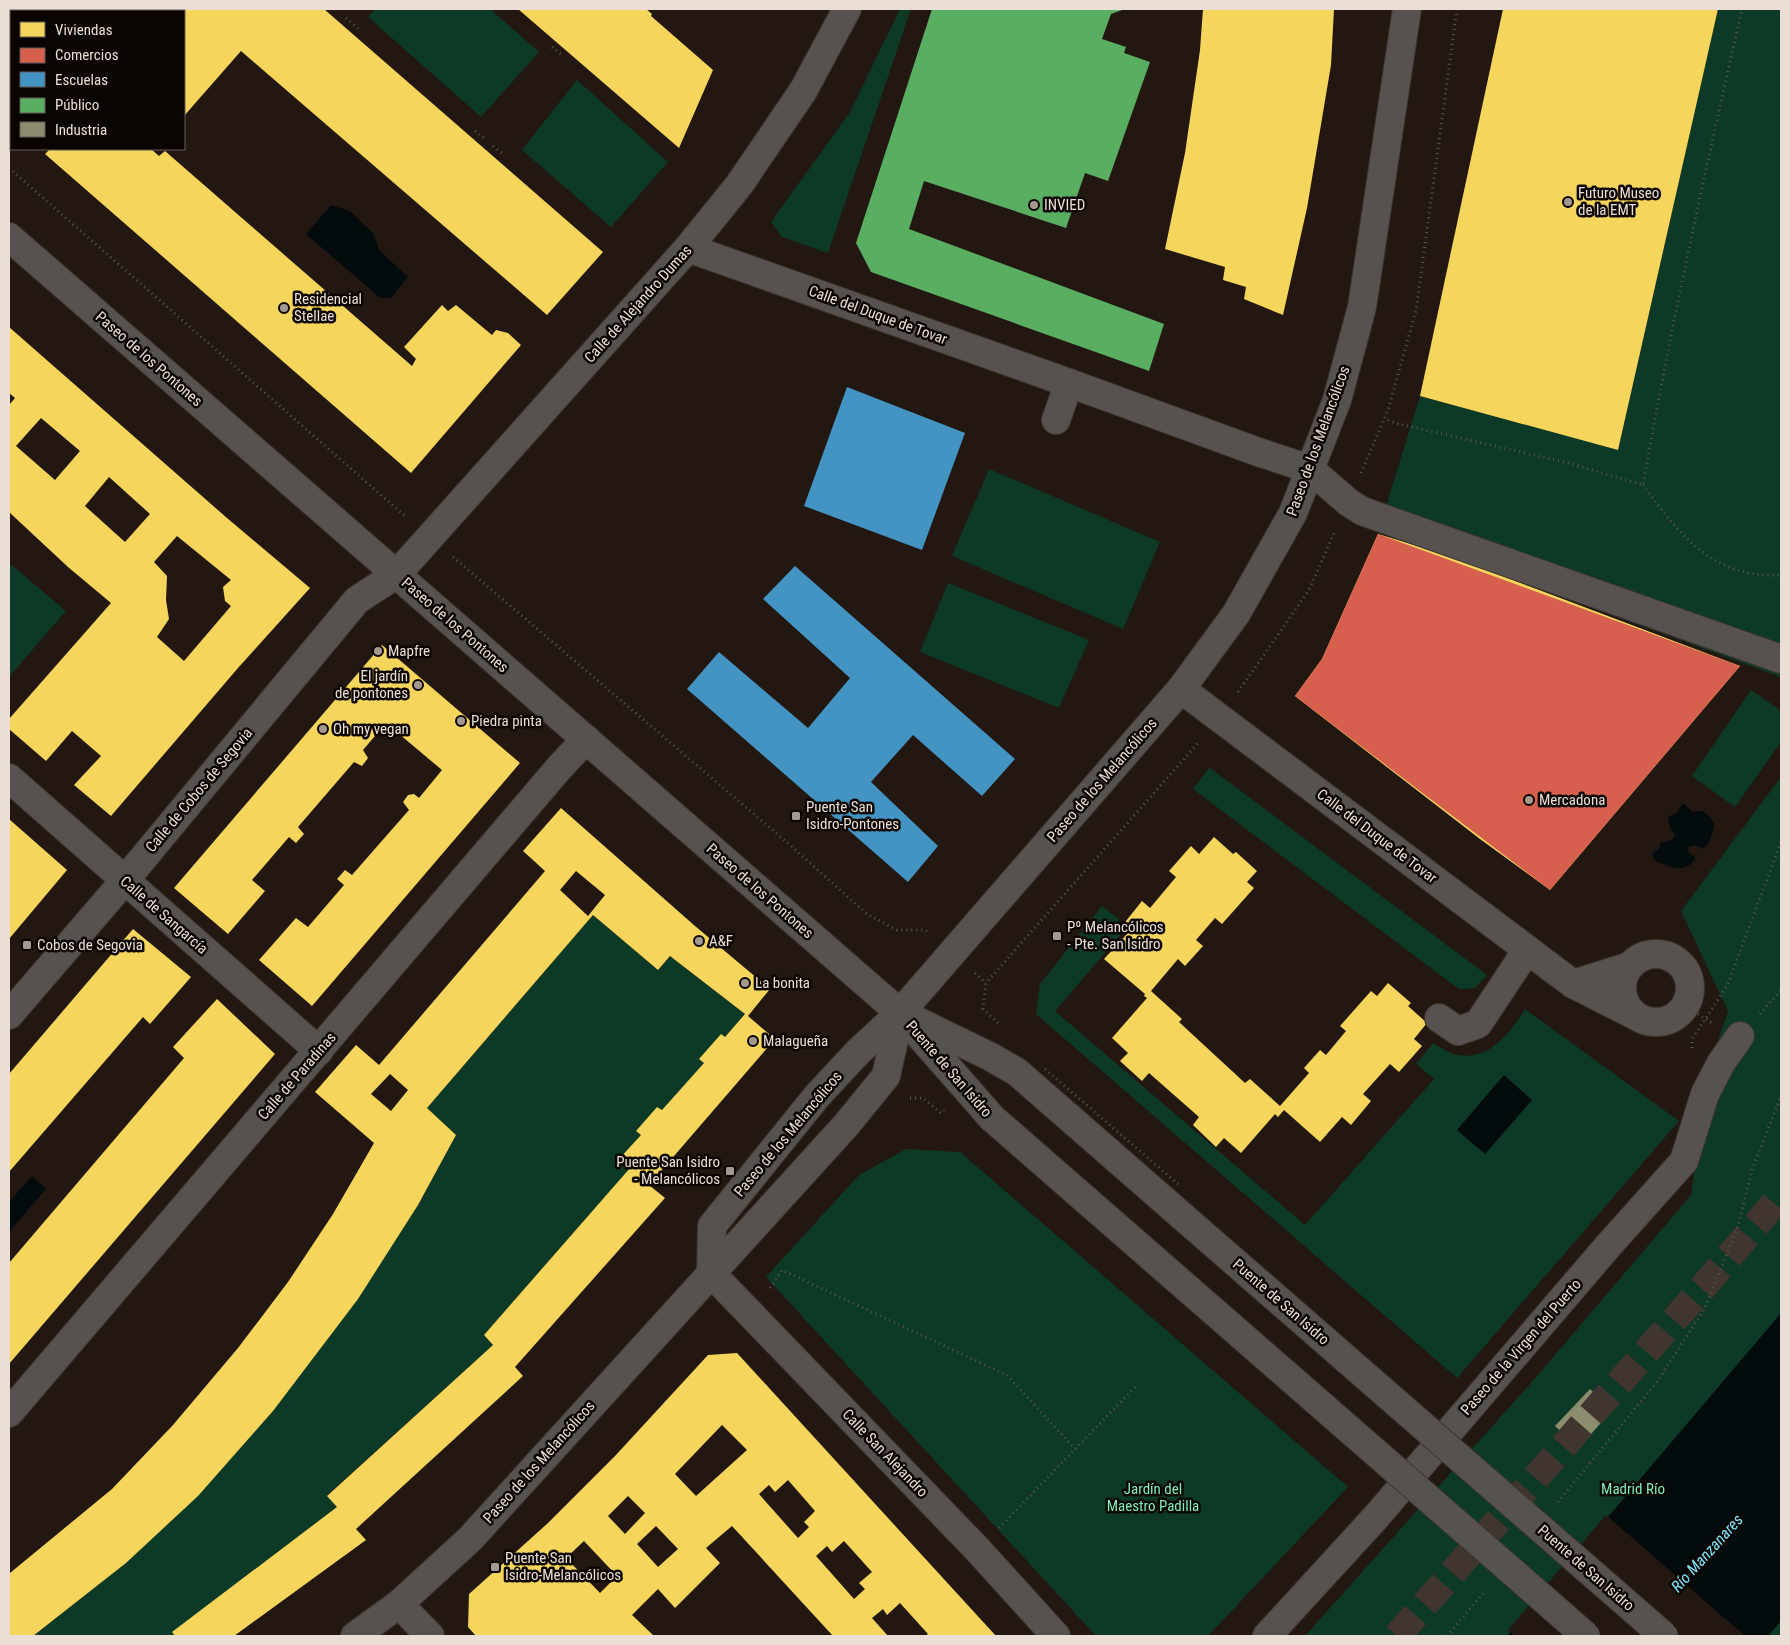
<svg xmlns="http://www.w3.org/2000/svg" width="1790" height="1645" viewBox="0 0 1790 1645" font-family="'Roboto Condensed',sans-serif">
	<rect width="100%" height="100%" fill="#221811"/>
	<!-- green -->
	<g fill="#0d3927">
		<path d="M375 9H490L539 52 481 117 368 17Z"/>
		<path d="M900 9H911L828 253 782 237 771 222 850 112Z"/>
		<path d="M1718 9H1781V677L1379 529 1420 396 1618 449Z"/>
		<path d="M577 80 668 162 611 227 522 150Z"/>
		<path d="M989 469 1160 542 1123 629 952 556Z"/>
		<path d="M9 563 66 611 9 677Z"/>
		<path d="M948 583 1089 640 1059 708 920 652Z"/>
		<path d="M1751 690 1781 711V742L1735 807 1692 776Z"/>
		<path d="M1209 768H1210L1487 975 1475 988 1459 989 1193 789Z"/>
		<path d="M1781 777V1636H1305L1538 1375 1691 1195 1711 1062 1728 1011 1681 911Z"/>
		<path d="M1102 906 1120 920 1114 927 1122 933 1055 1011 1305 1225 1434 1079 1416 1064 1433 1043C1440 1047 1447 1052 1454 1054 1488 1063 1510 1033 1525 1009L1679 1121 1457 1378 1036 1014 1040 984Z"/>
		<path d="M593 915 658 970 670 956 745 1014 725 1037 721 1034 700 1059 704 1063 662 1110 657 1107 636 1131 641 1135 619 1159 630 1168 484 1335 493 1345 327 1495 337 1507 173 1632 175 1636H33L126 1563 418 1205 456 1135 427 1108Z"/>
		<path d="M906 1149 960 1152 1348 1487 1208 1636H1096L766 1277 859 1175Z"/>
	</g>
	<!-- water -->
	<g fill="#040b0d">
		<path d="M331 205 350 211 373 233 380 251 408 277 391 298H380L306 234Z"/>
		<path d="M1682 804H1684L1693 812 1702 811 1709 816 1714 823C1713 833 1711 842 1703 849L1694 845 1688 847 1689 853 1695 857V860C1686 869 1680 870 1668 866 1662 863 1657 863 1653 858L1652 853 1659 849 1661 842C1667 841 1672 842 1675 835L1670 828 1668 817 1677 813Z"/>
		<path d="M1504 1075 1532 1100 1485 1154 1457 1130Z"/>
		<path d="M32 1176 46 1189 9 1232V1202Z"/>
		<path d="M1781 1313V1621L1768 1636H1507Z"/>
	</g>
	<!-- pier -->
	<path fill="#221811" d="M1606 1515 1745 1636H1515L1508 1630Z"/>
	<!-- homes -->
	<g fill="#f6d55c" fill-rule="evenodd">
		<path d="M172 9H324L603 252 547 315 241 51 184 116V11H170Z"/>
		<path d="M518 9H646L652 14 651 16 713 70 679 148Z"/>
		<path d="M1203 9H1334L1331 65 1307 208 1283 315 1244 299 1246 287 1223 280 1225 267 1165 249 1185 153 1200 50Z"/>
		<path d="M1503 9H1718L1618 450 1420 396Z"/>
		<path d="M9 16 11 18V33L9 35Z"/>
		<path d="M50 149H151L159 156 165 151 412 366 416 359 404 347 442 305 448 311 456 305 492 335 496 330 508 333 521 345 411 473 45 154Z"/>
		<path d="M9 327 227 518 310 588 238 668 111 816 74 785 101 756 72 731 46 761 9 729V719L111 603 68 567 9 512V405L15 398 9 393ZM41 418 80 451 55 480 16 446ZM109 477 150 514 125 542 85 506ZM177 536 231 580 223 587 225 601 231 606 184 661 157 637 169 619 166 600 167 576 154 562Z"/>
		<path d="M1378 534 1444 554 1740 666 1550 890 1480 839 1295 696 1322 659ZM1426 606 1617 678 1525 788 1388 689 1404 661Z"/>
		<path d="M382 645 520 763 312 1006 259 960 296 918 308 927 344 885 337 879 345 870 352 875 409 810 403 802 408 795 414 794 419 798 442 770 386 723 363 750 368 758 362 766 354 762 298 827 304 834 296 843 289 837 252 880 265 891 228 934 174 888Z"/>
		<path d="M561 808 695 926 770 989 748 1016 775 1039 649 1185 665 1198 515 1367 523 1376 356 1529 366 1540 234 1636H175L172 1632 337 1507 327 1496 493 1345 484 1335 630 1168 619 1159 641 1135 636 1131 657 1107 662 1110 704 1063 699 1059 721 1034 725 1037 745 1014 670 956 658 970 593 915 427 1108 456 1135 418 1205 358 1299 273 1411 198 1496 126 1563 33 1636H9V1572L10 1573 112 1489 173 1425 238 1348 288 1282 333 1214 374 1143 315 1092 356 1045 379 1065 545 871 523 851ZM576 871 605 895 588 916 560 890ZM390 1074 408 1090 391 1111 371 1094Z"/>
		<path d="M9 819 67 870 9 939Z"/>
		<path d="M1214 837 1233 854 1236 852 1257 871 1247 882 1254 888 1222 924 1215 918 1196 940 1203 946 1185 966 1178 959 1151 991 1182 1019 1179 1022 1245 1083 1250 1079 1280 1106 1309 1073 1304 1068 1320 1050 1326 1055 1346 1031 1340 1026 1371 991 1377 996 1388 983 1411 1003 1408 1006 1427 1023 1414 1039 1422 1046 1399 1072 1390 1064 1363 1094 1371 1101 1351 1125 1342 1117 1320 1142 1284 1110 1278 1117 1275 1114 1241 1153 1224 1138 1216 1147 1193 1125 1199 1117 1149 1073 1142 1081 1120 1061 1128 1053 1112 1038 1147 998 1144 996 1145 994 1104 959 1128 933 1122 926 1142 901 1150 908 1176 877 1169 871 1191 846 1199 854Z"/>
		<path d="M133 929 191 977 150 1024 143 1017 9 1172V1074Z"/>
		<path d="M217 999 275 1054 9 1364V1263L184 1058 173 1047Z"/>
		<path d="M737 1353 996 1636H925L928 1634 900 1603 887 1615 883 1609 872 1618 888 1636H833L732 1526 706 1548 720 1563 675 1608 658 1589 632 1615 654 1636H476L468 1627 469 1594 548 1523 615 1456 708 1355ZM722 1425 747 1450 696 1496 675 1474ZM788 1480 815 1511 804 1522 809 1527 798 1538 759 1494 769 1485 775 1492ZM628 1496 645 1513 625 1534 608 1516ZM656 1526 678 1549 658 1567 637 1544ZM584 1541 617 1576 600 1593 566 1558ZM844 1541 872 1572 859 1583 865 1589 854 1599 816 1556 827 1546 832 1552Z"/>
	</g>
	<!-- shops -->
	<path fill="#d6604d" d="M1378 534 1740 666 1550 890 1295 696 1322 659Z"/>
	<!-- schools -->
	<g fill="#4393c3">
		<path d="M847 387 965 433 922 550 804 506Z"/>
		<path d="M795 566 1015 759 982 796 913 735 871 782 938 846 908 882 687 689 719 652 808 728 850 678 763 599Z"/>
	</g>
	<!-- public -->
	<path fill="#5aae61" d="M932 9H1125L1111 14 1102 39 1126 47 1124 53 1150 62 1108 181 1085 173 1066 228 924 181 909 229 1164 324 1149 371 871 272 856 243Z"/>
	<!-- industry -->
	<path fill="#8c8c6e" d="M1590 1389 1612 1410 1579 1448 1555 1426Z"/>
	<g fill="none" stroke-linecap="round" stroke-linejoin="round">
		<!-- highway-tunnel -->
		<path stroke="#40362f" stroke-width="28" stroke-dasharray="28 14" stroke-linecap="butt" d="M1397 1636 1706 1284 1781 1195"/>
		<!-- minor casing -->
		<g stroke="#3c352e" stroke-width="30">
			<g id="minor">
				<path d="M105 11 107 9"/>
				<path d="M9 127 11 124"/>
				<path d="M9 237 900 1013 992 1118"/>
				<path d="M688 248 1069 383 1056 420"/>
				<path d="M1069 383 1261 453 1310 469 1348 502 1362 511 1781 659"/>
				<path d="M1181 689 1573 984 1636 1016"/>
				<path d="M9 778 319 1051"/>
				<circle cx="1656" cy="988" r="34"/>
				<path d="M1573 984 1630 966"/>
				<path d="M9 1015 125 880 357 600 397 574 688 248 739 185 803 91 847 9"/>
				<path d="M911 1018 991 1057 1017 1072 1182 1216"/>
				<path d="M1439 1018 1458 1031 1478 1024 1527 950"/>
				<path d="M711 1273 712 1226 817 1096 858 1052 900 1013 1181 689 1236 614 1293 513 1337 400 1362 307 1407 9"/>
				<path d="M711 1273 978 1550 1056 1636"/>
				<path d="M9 1413 559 768 586 739"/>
				<path d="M399 1604 430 1636"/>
				<path d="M355 1636 399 1604 470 1539 847 1124 886 1076 900 1013"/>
				<path d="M1267 1636 1376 1517 1608 1246 1684 1161 1705 1094 1721 1063 1740 1036"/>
			</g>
		</g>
		<!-- path -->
		<g stroke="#5a5552" stroke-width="3" stroke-dasharray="1 4" stroke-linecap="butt">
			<path d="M335 9 338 11"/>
			<path d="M346 18 361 31"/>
			<path d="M552 47 561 54"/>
			<path d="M475 131 484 138"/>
			<path d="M493 146 502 153"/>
			<path d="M9 168 406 517"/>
			<path d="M1388 420 1395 423 1568 463 1643 485C1671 325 1706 167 1742 9"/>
			<path d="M1361 473 1388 410 1416 311 1457 9"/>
			<path d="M1643 485C1680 535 1713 579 1781 575"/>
			<path d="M453 557 789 844 867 914 897 930H925L929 933"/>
			<path d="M1238 692 1309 590 1335 531"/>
			<path d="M975 973 986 983"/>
			<path d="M1685 1006 1712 1023"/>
			<path d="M1760 1014 1781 990"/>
			<path d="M998 1023 983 1009 986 983 1199 742"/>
			<path d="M1692 1048V1039L1727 986 1781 842"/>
			<path d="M910 1098H923L941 1113 944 1110"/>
			<path d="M770 1288 782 1270 1007 1375 1075 1449"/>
			<path d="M1558 1502 1657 1382 1705 1308 1738 1226 1752 1170 1781 1096"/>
			<path d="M999 1528 1138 1384"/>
			<path d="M1447 1636 1486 1590"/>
		</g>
		<!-- minor -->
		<use href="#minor" stroke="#57524f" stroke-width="28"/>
		<!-- minor-bridge casing -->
		<g stroke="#3c352e" stroke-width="30" stroke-linecap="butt">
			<g id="minor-bridge">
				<path d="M992 1118 1586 1636"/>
				<path d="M1182 1216 1664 1636"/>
			</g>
		</g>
		<!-- path-bridge -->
		<path stroke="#5a5552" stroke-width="3" stroke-dasharray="1 4" stroke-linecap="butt" d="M1045 1069 1178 1184"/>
		<!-- minor-bridge -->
		<use href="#minor-bridge" stroke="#57524f" stroke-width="28"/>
	</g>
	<!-- markers -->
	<g fill="#a49991" stroke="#0b0502" stroke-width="2">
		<circle cx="1568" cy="202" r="5"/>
		<circle cx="1034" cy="205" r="5"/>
		<circle cx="284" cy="308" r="5"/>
		<circle cx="378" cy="651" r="5"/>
		<circle cx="418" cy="685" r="5"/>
		<circle cx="461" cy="721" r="5"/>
		<circle cx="323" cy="729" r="5"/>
		<circle cx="1529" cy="800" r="5"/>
		<rect x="791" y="811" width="10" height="10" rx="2.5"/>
		<rect x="1052" y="931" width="10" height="10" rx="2.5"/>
		<circle cx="699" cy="941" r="5"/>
		<rect x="22" y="940" width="10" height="10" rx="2.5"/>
		<circle cx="745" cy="983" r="5"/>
		<circle cx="753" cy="1041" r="5"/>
		<rect x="725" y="1166" width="10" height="10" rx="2.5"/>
		<rect x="490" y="1562" width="10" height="10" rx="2.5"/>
	</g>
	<g text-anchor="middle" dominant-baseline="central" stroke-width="5" stroke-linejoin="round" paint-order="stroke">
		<!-- poi labels -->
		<g font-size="15" fill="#eaded6" stroke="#0b0502" text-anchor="start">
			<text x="1578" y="193">Futuro Museo<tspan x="1578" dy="17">de la EMT</tspan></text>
			<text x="1044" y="205">INVIED</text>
			<text x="294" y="299">Residencial<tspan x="294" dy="17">Stellae</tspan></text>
			<text x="388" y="651">Mapfre</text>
			<text x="408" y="676" text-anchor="end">El jardín<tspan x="408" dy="17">de pontones</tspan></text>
			<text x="471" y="721">Piedra pinta</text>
			<text x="333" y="729">Oh my vegan</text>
			<text x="1539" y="800">Mercadona</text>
			<text x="806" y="807">Puente San<tspan x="806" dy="17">Isidro-Pontones</tspan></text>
			<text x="1067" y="927">Pº Melancólicos<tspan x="1067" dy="17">- Pte. San Isidro</tspan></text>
			<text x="709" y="941">A&amp;F</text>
			<text x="37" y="945">Cobos de Segovia</text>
			<text x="755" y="983">La bonita</text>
			<text x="763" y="1041">Malagueña</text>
			<text x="720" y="1162" text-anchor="end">Puente San Isidro<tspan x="720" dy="17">- Melancólicos</tspan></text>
			<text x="505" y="1558">Puente San<tspan x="505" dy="17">Isidro-Melancólicos</tspan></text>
		</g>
		<!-- street labels -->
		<g font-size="15" fill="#eaded6" stroke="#0b0502">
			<text transform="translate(638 304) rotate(-48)">Calle de Alejandro Dumas</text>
			<text transform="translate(878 315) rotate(20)">Calle del Duque de Tovar</text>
			<text transform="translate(149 359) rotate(41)">Paseo de los Pontones</text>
			<text transform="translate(1318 441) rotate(-70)">Paseo de los Melancólicos</text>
			<text transform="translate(455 625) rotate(41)">Paseo de los Pontones</text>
			<text transform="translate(1102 780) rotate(-49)">Paseo de los Melancólicos</text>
			<text transform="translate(199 790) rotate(-50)">Calle de Cobos de Segovia</text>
			<text transform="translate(1377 836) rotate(37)">Calle del Duque de Tovar</text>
			<text transform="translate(760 891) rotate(41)">Paseo de los Pontones</text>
			<text transform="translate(164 915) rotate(41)">Calle de Sangarcía</text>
			<text transform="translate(949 1069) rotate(49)">Puente de San Isidro</text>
			<text transform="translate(297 1076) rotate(-49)">Calle de Paradinas</text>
			<text transform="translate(788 1134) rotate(-50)">Paseo de los Melancólicos</text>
			<text transform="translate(1281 1302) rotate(41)">Puente de San Isidro</text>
			<text transform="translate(1521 1347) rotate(-49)">Paseo de la Virgen del Puerto</text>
			<text transform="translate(885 1453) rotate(46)">Calle San Alejandro</text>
			<text transform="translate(539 1462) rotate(-48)">Paseo de los Melancólicos</text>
			<text transform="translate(1586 1568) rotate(41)">Puente de San Isidro</text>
		</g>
		<!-- park labels -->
		<g font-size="15" fill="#7fefbb" stroke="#0b0502">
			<text x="1153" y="1489">Jardín del<tspan x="1153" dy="17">Maestro Padilla</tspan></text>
			<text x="1633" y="1489">Madrid Río</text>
		</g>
		<!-- water labels -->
		<g font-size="16" font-style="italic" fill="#7de6fd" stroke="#0b0502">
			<text transform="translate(1707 1553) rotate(-48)">Río Manzanares</text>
		</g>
	</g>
	<!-- border -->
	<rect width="1790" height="1645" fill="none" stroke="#eaded6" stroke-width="20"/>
	<!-- legend -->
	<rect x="10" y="10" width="175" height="140" fill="#0b0502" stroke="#645c57"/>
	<rect x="20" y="22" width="25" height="15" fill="#f6d55c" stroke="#645c57"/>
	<text x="55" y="35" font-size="15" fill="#eaded6">Viviendas</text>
	<rect x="20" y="48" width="25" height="15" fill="#d6604d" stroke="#645c57"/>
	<text x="55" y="60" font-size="15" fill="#eaded6">Comercios</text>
	<rect x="20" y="72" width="25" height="15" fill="#4393c3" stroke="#645c57"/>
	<text x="55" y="85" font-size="15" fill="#eaded6">Escuelas</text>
	<rect x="20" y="98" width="25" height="15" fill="#5aae61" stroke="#645c57"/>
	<text x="55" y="110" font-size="15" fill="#eaded6">Público</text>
	<rect x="20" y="122" width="25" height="15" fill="#8c8c6e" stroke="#645c57"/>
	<text x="55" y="135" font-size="15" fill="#eaded6">Industria</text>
</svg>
